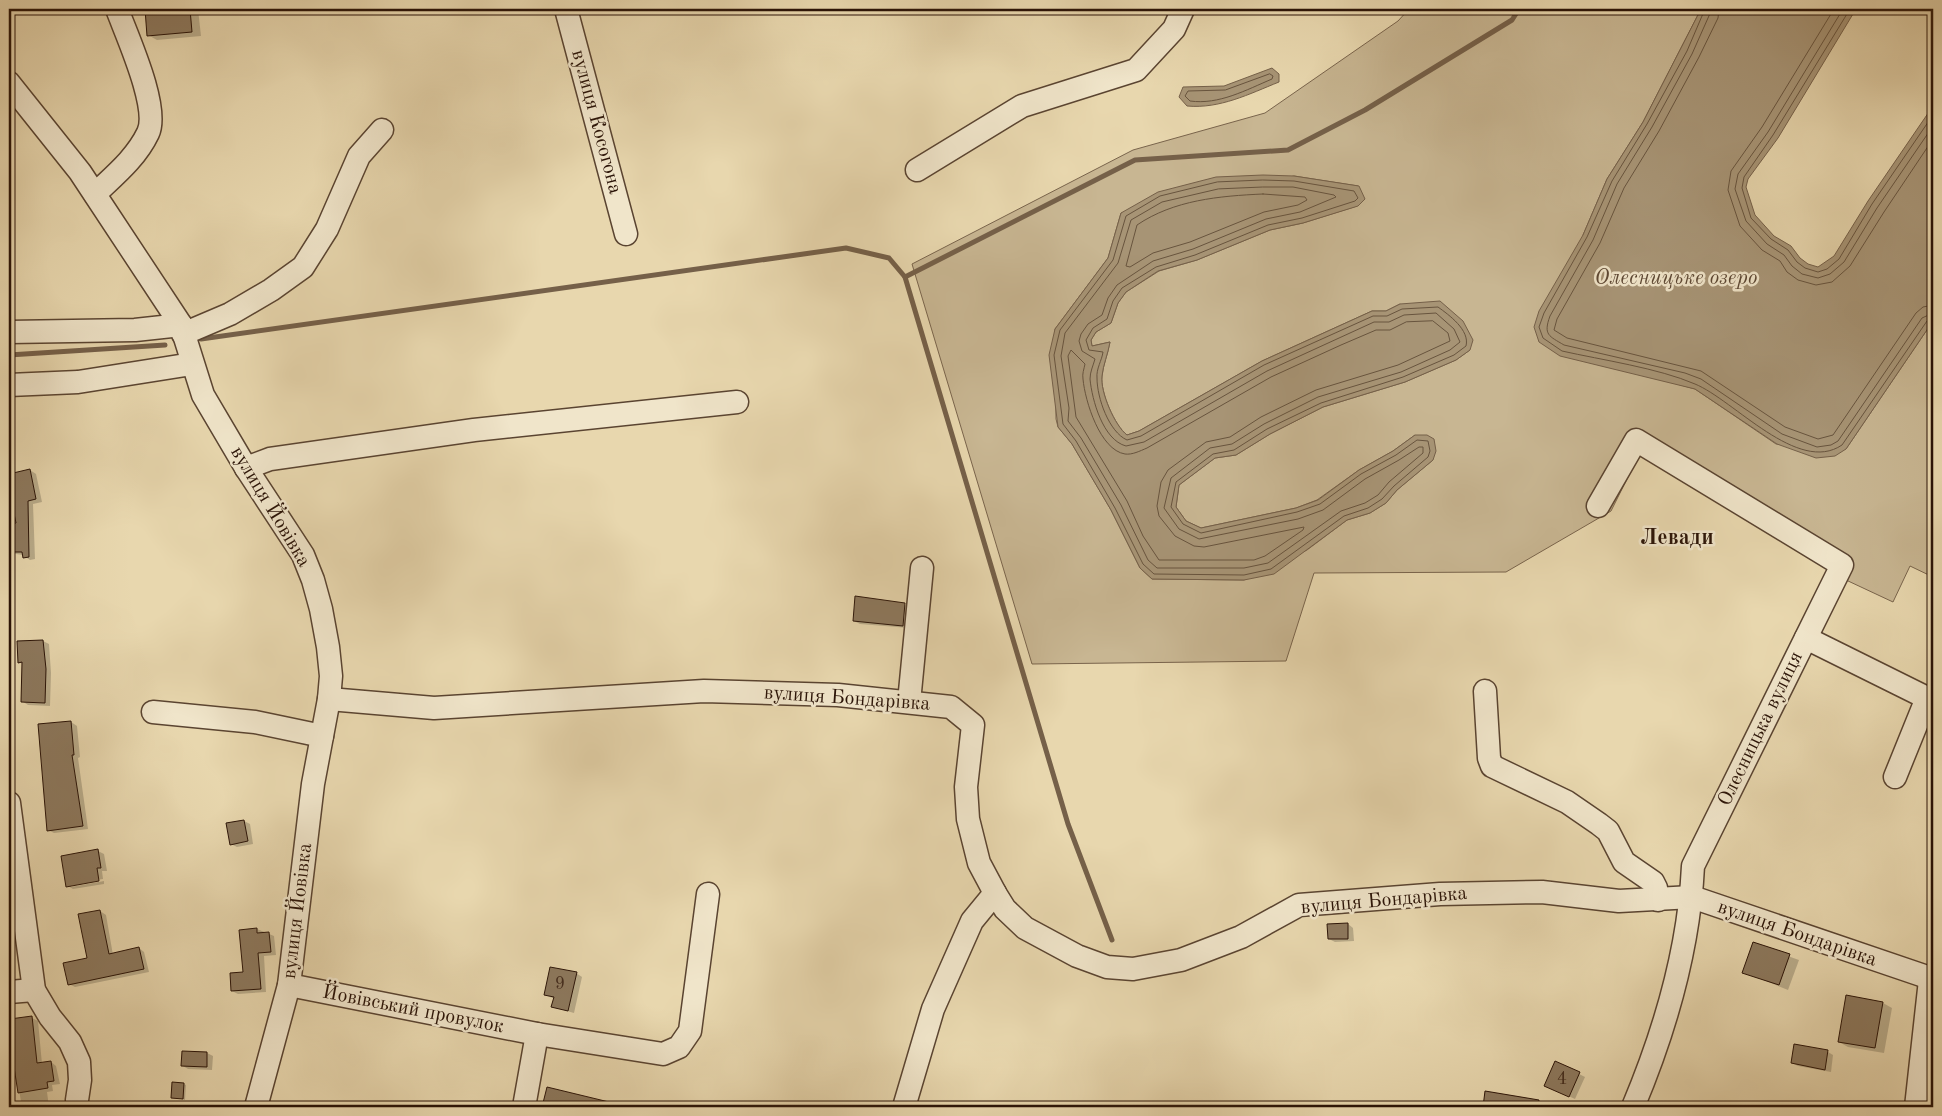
<svg xmlns="http://www.w3.org/2000/svg" width="1942" height="1116" viewBox="0 0 1942 1116" font-family="'Old Standard TT',serif">
	<rect width="100%" height="100%" fill="#e8d7ae"/>
	<filter id="stains"><feTurbulence type="fractalNoise" baseFrequency=".004" numOctaves="4"/><feColorMatrix values="0 0 0 0 .2 0 0 0 0 .09 0 0 0 0 .02 0 0 0 .5 -.17"/></filter>
	<radialGradient id="worn" r=".72"><stop offset=".6" stop-color="#630" stop-opacity="0"/><stop offset="1" stop-color="#630" stop-opacity=".3"/></radialGradient>
	<!-- green -->
	<path fill="#c8b692" stroke="#79644c" fill-rule="evenodd" d="M1409 9H1701L1643 122 1607 179 1583 235 1648 376 1695 389 1776 444 1846 449 1933 321V577L1910 566 1893 602 1846 580 1639 455 1611 511 1506 572 1314 573 1286 661 1032 664 912 264 1133 150 1265 113 1398 21ZM1294 176 1358 186 1357 206 1303 223 1270 230 1197 260 1159 271 1126 292 1118 303 1111 323 1096 332 1091 340 1092 346 1110 342C1108 354 1103 365 1102 376 1100 392 1115 426 1127 435L1139 431 1262 361 1372 311H1386L1400 304 1470 350 1456 360 1405 382 1323 407 1270 434 1236 455 1215 458 1179 485 1176 507 1186 521 1201 528 1296 508 1317 500 1359 470 1393 451 1415 435 1433 460 1397 490 1386 503 1370 513 1347 520 1307 550 1244 580 1152 579 1140 568 1111 510 1072 444 1058 427 1056 419 1055 329 1108 258 1121 213Z"/>
	<!-- water -->
	<g fill="#a79475" stroke="#756049">
		<path d="M1701 9H1856L1778 138 1748 179 1746 187 1755 215 1774 236 1791 246 1800 258 1808 264 1818 267 1834 256 1868 201 1933 106V321L1846 449 1835 456 1816 458 1777 444 1695 389 1560 356 1539 342 1534 327 1539 311 1583 235 1607 179 1643 122Z"/>
		<path d="M1272 68 1279 74V82C1249 94 1220 109 1187 106L1179 97 1183 87 1224 86Z"/>
		<path d="M1263 175 1294 176 1359 186 1365 199 1358 206 1303 223 1270 230 1197 260 1158 271 1126 292 1118 303 1111 323 1096 332 1091 340 1092 346 1110 342C1108 354 1103 365 1102 376 1100 392 1115 426 1127 435L1139 431 1262 361 1372 311H1386L1400 304 1440 301 1463 321 1473 340 1470 350 1456 360 1405 382 1323 407 1270 434 1236 455 1215 458 1179 485 1176 507 1186 521 1201 528 1296 508 1318 500 1359 470 1393 451 1415 435H1427L1434 439 1436 451 1433 460 1397 490 1386 503 1370 513 1347 520 1274 574 1244 580 1152 579 1140 568 1111 510 1072 444 1058 427 1049 355 1055 329 1108 258 1121 213 1158 192 1216 177Z"/>
	</g>
	<!-- shadow -->
	<g fill="#0003">
		<path d="M146 9H198L201 36 157 40 148 35Z"/>
		<path d="M30 470 36 474 42 502 33 504 35 559 30 560 23 555 9 553V525H17L9 475Z"/>
		<path d="M857 597 905 605 911 608 909 628 860 624 854 621Z"/>
		<path d="M43 641 49 644 51 673 50 706 28 705 22 701 23 664 19 662Z"/>
		<path d="M71 722 77 726 80 757 78 758 88 829 54 833 48 830Z"/>
		<path d="M244 821 250 824 253 844 237 847 231 844Z"/>
		<path d="M98 851 104 854 107 871H102L103 879 71 884V887L104 881V884L73 889 68 886Z"/>
		<path d="M100 911 106 915 113 955 139 948 144 952 149 972 75 987 69 984 88 959Z"/>
		<path d="M1348 924 1353 928 1354 941 1335 942 1329 939Z"/>
		<path d="M257 929 274 936 276 955 264 956 266 992 238 994 232 991 245 973Z"/>
		<path d="M1754 944 1799 960 1788 990 1744 972Z"/>
		<path d="M9 953 10 969H9Z"/>
		<path d="M576 973 582 977 574 1013 553 1007 555 999 545 995Z"/>
		<path d="M1847 997 1883 1003 1892 1008 1884 1053 1848 1047 1839 1042Z"/>
		<path d="M32 1018 38 1021 42 1064 51 1062 56 1066 60 1084 52 1085 53 1091 47 1092 49 1107H22L15 1067Z"/>
		<path d="M1828 1052 1833 1055 1831 1072 1798 1066 1792 1063Z"/>
		<path d="M207 1053 213 1056 212 1070 188 1069 183 1066Z"/>
		<path d="M1579 1074 1585 1077 1575 1099 1551 1088Z"/>
		<path d="M184 1084 186 1085 185 1100 172 1097Z"/>
		<path d="M1486 1093 1535 1104V1107H1484Z"/>
		<path d="M188 1102 215 1105 218 1107H187Z"/>
	</g>
	<g fill="none" stroke-linecap="round" stroke-linejoin="round">
		<!-- shore -->
		<g stroke="#68543e" stroke-width="1">
			<path d="M1705 9 1687 51 1647 124 1612 181 1587 237 1544 313 1539 327 1543 338 1562 351C1602 360 1658 368 1695 384 1734 400 1798 475 1842 445L1927 321 1933 319"/>
			<path d="M1712 9 1692 54 1652 127 1617 184 1593 240 1550 316C1543 335 1549 336 1564 345L1685 373 1701 379 1782 434 1817 447 1831 445 1838 441 1922 318 1933 313"/>
			<path d="M1719 9 1718 18 1699 57 1659 131 1624 188 1600 243 1557 319 1554 330 1567 338 1701 371 1785 427 1818 439 1833 435 1916 313 1923 307 1933 305"/>
			<path d="M1834 9 1762 127 1731 171 1728 190 1740 226 1762 250 1780 261 1787 272 1798 280 1816 285 1832 282 1850 266 1884 212 1933 139"/>
			<path d="M1843 9 1768 132 1738 174 1735 189 1746 221 1767 244 1784 255 1792 266 1802 274 1818 278 1830 274 1844 262 1877 208 1933 126"/>
			<path d="M1850 9 1773 135 1744 177 1742 188 1751 218 1771 239 1788 250 1797 262 1805 268 1818 272 1827 269 1839 259 1872 204 1933 115"/>
			<path d="M1270 74 1273 76 1272 79C1246 90 1219 105 1190 101L1185 96 1188 91 1225 90Z"/>
			<path d="M1263 180 1294 181 1354 191 1358 198 1355 201 1302 218 1268 225 1195 255 1156 267 1122 288 1113 301 1107 319 1093 328 1086 340 1089 350 1103 352C1102 360 1096 369 1097 378 1097 398 1109 432 1127 440L1141 436 1264 365 1373 316H1387L1402 309 1438 307C1449 315 1470 330 1466 346L1454 355 1403 377 1321 403 1267 429 1234 450 1213 454 1176 482 1171 507 1183 524 1201 533 1297 512 1320 504 1361 474 1396 455 1417 440 1428 441 1430 451 1428 457 1394 486 1382 499 1368 508 1344 516 1271 569 1244 575 1154 574 1143 564 1115 508 1076 441 1063 424 1054 355 1060 330 1113 260 1126 216 1160 196 1217 182Z"/>
			<path d="M1263 187H1293L1334 195 1336 197 1300 212 1266 219 1193 249 1153 261 1117 285 1108 298 1102 315 1088 324 1081 334 1079 341 1082 351 1095 359C1093 366 1090 372 1090 379 1092 400 1103 440 1126 446L1144 442 1267 371 1374 322H1389L1404 315 1436 313 1454 329 1460 342 1450 350 1401 372 1318 397 1264 424 1232 444 1210 448 1171 478 1164 508 1179 529 1199 539 1298 519 1323 510 1365 479 1399 460 1419 447H1423V453L1389 482 1378 495 1365 503 1341 511 1268 563 1244 568H1157L1148 560 1121 505 1081 438 1068 421 1069 408 1061 356 1065 333 1118 263 1131 220 1162 202 1218 189Z"/>
			<path d="M1263 194 1305 197 1307 200 1298 205 1264 212 1190 242 1153 253 1130 267 1126 266 1137 225C1174 200 1219 196 1263 194Z"/>
			<path d="M1433 321 1448 333 1450 341 1398 365 1316 390 1261 417 1230 437 1206 442 1168 470 1161 482 1157 506 1159 516 1175 536 1194 546 1204 547 1304 527 1303 530 1265 556 1254 560H1159L1143 536 1127 501 1076 417 1068 356 1071 350 1085 364C1084 369 1082 374 1083 379 1085 401 1100 450 1125 454 1132 455 1140 451 1147 448L1271 377 1341 345 1376 330H1390L1406 322Z"/>
		</g>
		<!-- stream -->
		<g stroke="#756049" stroke-width="5">
			<path d="M905 277 1135 160 1288 150 1365 110 1512 20 1519 9"/>
			<path d="M201 339 846 248 889 258 905 277 1068 824 1112 940"/>
			<path d="M9 355 165 345"/>
		</g>
	</g>
	<!-- building -->
	<g fill="#8d795e" stroke="#2a1307">
		<path d="M145 9H190L192 32 147 36Z"/>
		<path d="M30 469 36 499 28 501 29 557 23 558 22 552H9V524L16 523 9 490V474Z"/>
		<path d="M855 596 905 603 903 626 853 621Z"/>
		<path d="M43 640 46 669 45 703 21 702 22 662 18 663 17 641Z"/>
		<path d="M71 721 74 755H72L83 826 47 831 38 724Z"/>
		<path d="M244 820 248 841 230 845 226 823Z"/>
		<path d="M98 849 101 868H97L99 881 66 887 61 856Z"/>
		<path d="M100 910 109 954 139 947 144 969 68 985 63 963 87 958 78 914Z"/>
		<path d="M1348 923V939H1328L1327 924Z"/>
		<path d="M257 928V933L269 932 271 952 258 953 261 989 231 991 230 973 243 972 239 930Z"/>
		<path d="M1753 942 1790 954 1779 985 1742 973Z"/>
		<path d="M550 967 577 972 568 1011 551 1007 554 997 544 995Z"/>
		<path d="M1846 995 1883 1002 1875 1048 1838 1042Z"/>
		<path d="M32 1016 37 1063 51 1061 54 1081 47 1082 48 1088 18 1093 14 1067 10 1019Z"/>
		<path d="M1794 1044 1828 1050 1825 1070 1791 1063Z"/>
		<path d="M182 1051 207 1052V1067L181 1066Z"/>
		<path d="M1555 1061 1580 1072 1569 1097 1544 1086Z"/>
		<path d="M172 1082 184 1083 183 1099 171 1098Z"/>
		<path d="M547 1087 609 1102 608 1107H542Z"/>
		<path d="M1485 1091 1539 1100 1538 1107H1483Z"/>
	</g>
	<g fill="none" stroke-linecap="round" stroke-linejoin="round">
		<!-- minor casing -->
		<g stroke="#5a4431" stroke-width="25">
			<g id="minor">
				<path d="M566 9 626 234"/>
				<path d="M9 83 80 172 181 325 203 395 246 468 303 555 313 580 321 609 328 647 331 676 329 699 313 784 289 985 256 1107"/>
				<path d="M917 170 1022 106 1136 70 1174 29 1183 9"/>
				<path d="M95 194C115 175 136 158 148 133 160 108 127 36 117 9"/>
				<path d="M9 332 135 330 181 325"/>
				<path d="M183 334 230 314 271 290 303 267 327 229 359 156 382 130"/>
				<path d="M9 385 78 382 192 364"/>
				<path d="M246 468 270 459 474 430 737 402"/>
				<path d="M1598 506 1636 440 1842 565 1693 866C1689 949 1665 1031 1633 1107"/>
				<path d="M1806 638 1927 698 1895 777"/>
				<path d="M1485 691 1489 758 1492 766 1567 802 1599 824 1608 831 1624 862 1653 882 1656 888 1658 900"/>
				<path d="M329 699 434 708 704 691 838 695 951 707 973 725 966 787 968 819 979 863 995 893 1005 909 1025 928 1077 956 1107 967 1133 969 1181 960 1241 937 1299 905 1440 894 1542 892 1619 901 1692 897 1933 979"/>
				<path d="M909 702 922 568"/>
				<path d="M153 712 255 722 322 736"/>
				<path d="M9 803 34 990 50 1017 70 1042 79 1062 80 1080 77 1100"/>
				<path d="M289 985 537 1034"/>
				<path d="M9 992 34 990"/>
				<path d="M524 1107 537 1034 663 1054 679 1047 690 1031 708 894"/>
				<path d="M904 1107 933 1009 972 921 995 893"/>
				<path d="M1916 1107 1930 980"/>
			</g>
		</g>
		<!-- minor -->
		<use href="#minor" stroke="#f0e5ca" stroke-width="22"/>
	</g>
	<g text-anchor="middle" dominant-baseline="central" stroke-width="5" stroke-linejoin="round" paint-order="stroke">
		<!-- number labels -->
		<g font-size="18" fill="#432c1d">
			<text x="560" y="984">9</text>
			<text x="1562" y="1079">4</text>
		</g>
		<!-- street labels -->
		<g font-size="20" fill="#2a1307" stroke="#f0e5ca">
			<text transform="translate(596 122) rotate(75)">вулиця Косогона</text>
			<text transform="translate(270 507) rotate(59)">вулиця Йовівка</text>
			<text transform="translate(847 699) rotate(4)">вулиця Бондарівка</text>
			<text transform="translate(1761 729) rotate(-64)">Олесницька вулиця</text>
			<text transform="translate(1384 901) rotate(-5)">вулиця Бондарівка</text>
			<text transform="translate(298 911) rotate(-83)">вулиця Йовівка</text>
			<text transform="translate(1797 934) rotate(19)">вулиця Бондарівка</text>
			<text transform="translate(413 1010) rotate(11)">Йовівський провулок</text>
		</g>
		<!-- water labels -->
		<g font-size="21" font-style="italic" fill="#5c4733" stroke="#f0e5ca">
			<text x="1676" y="278">Олесницьке озеро</text>
		</g>
		<!-- quarter labels -->
		<g font-size="22" font-weight="bold" fill="#2a1307" stroke="#f0e5ca">
			<text x="1677" y="538">Левади</text>
		</g>
	</g>
	<!-- margin -->
	<rect width="1942" height="1116" fill="none" stroke="#e8d7ae" stroke-width="30"/>
	<rect x="10" y="10" width="1922" height="1096" fill="none" stroke="#2a1307" stroke-width="2.5"/>
	<rect x="15" y="15" width="1912" height="1086" fill="none" stroke="#2a1307"/>
	<rect width="100%" height="100%" filter="url(#stains)"/>
	<rect width="100%" height="100%" fill="url(#worn)"/>
</svg>
